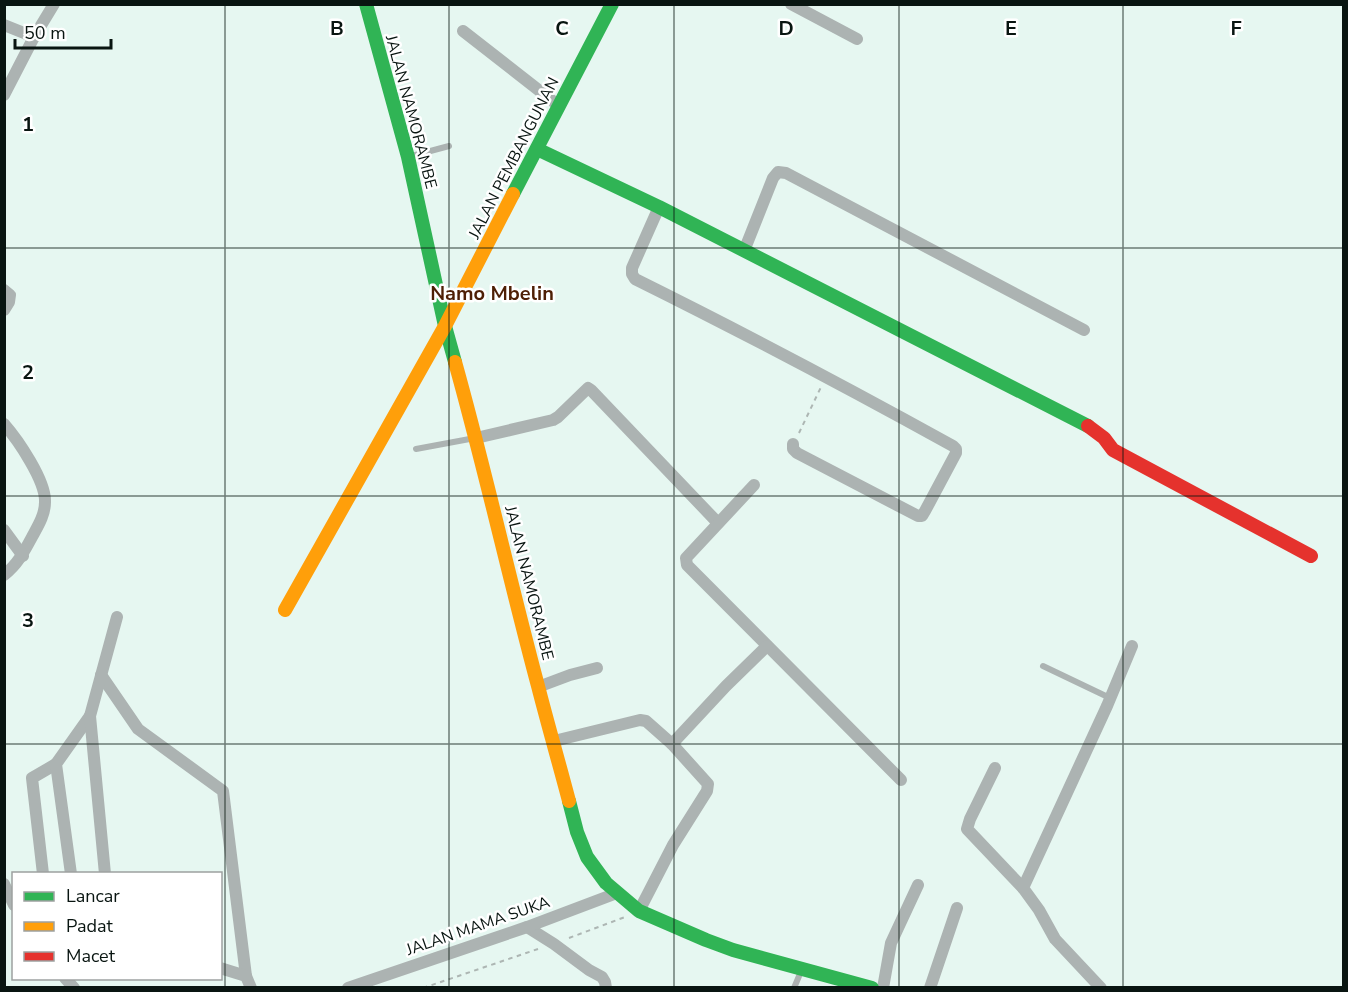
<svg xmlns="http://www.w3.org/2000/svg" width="1348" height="992" viewBox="0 0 1348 992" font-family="'Nunito Sans',sans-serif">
	<rect width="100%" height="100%" fill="#e6f7f1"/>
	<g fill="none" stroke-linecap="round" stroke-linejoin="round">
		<!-- path -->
		<g stroke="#adb6b3" stroke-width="2" stroke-dasharray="4.5 4.5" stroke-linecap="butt">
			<path d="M799 433 821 387"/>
			<path d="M569 938 625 917"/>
			<path d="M423 988 538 949"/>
		</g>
		<!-- lane -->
		<g stroke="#acb3b2" stroke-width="6">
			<path d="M408 157 449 146"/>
			<path d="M416 449 475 438"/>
			<path d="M1043 666 1110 698"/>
			<path d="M794 988 802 969"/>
		</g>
		<!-- street -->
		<g stroke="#acb3b2" stroke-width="12">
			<path d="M791 4 857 39"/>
			<path d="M4 25 34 37"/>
			<path d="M463 31 559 106"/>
			<path d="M4 95 34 37 54 4"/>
			<path d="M659 207 632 268V274L635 279C742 332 848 388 953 446L956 449V453L925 511 922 516H918L797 453 793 449V444"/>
			<path d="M744 251 773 178 778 172 786 173 1084 330"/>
			<path d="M4 290 10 295 9 302 4 310"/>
			<path d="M4 424C18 440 46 481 45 502 45 515 38 526 32 537 24 552 17 565 4 575"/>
			<path d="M476 438 553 420 558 417 588 388 591 390 718 523"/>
			<path d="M754 485 686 558 687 565 901 780"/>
			<path d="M4 530 23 556"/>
			<path d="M101 675 138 729 223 791 246 976"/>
			<path d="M538 687 570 675 597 668"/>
			<path d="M554 741 640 720 646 721 672 744 708 784 707 791 673 845 639 911"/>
			<path d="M672 744 726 686 767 646"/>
			<path d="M995 768 970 819 967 829 1023 888"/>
			<path d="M43 874 32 778 56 764"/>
			<path d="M71 874 56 764 90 716"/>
			<path d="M105 874 90 716 117 617"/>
			<path d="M4 884 14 905"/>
			<path d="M527 927 554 944 589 970 602 977 605 982 606 988"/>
			<path d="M220 968 246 976 251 988"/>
			<path d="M65 978 74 988"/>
			<path d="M348 988 527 927 617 893"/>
			<path d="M883 988 891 943 918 885"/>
			<path d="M930 988 957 908"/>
			<path d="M1101 988 1055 939 1039 910 1023 888 1107 706 1132 646"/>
		</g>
		<!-- fast -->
		<g stroke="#30b455" stroke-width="14">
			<path d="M366 4 408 157 445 326 455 362"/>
			<path d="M537 149 659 207 1088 426"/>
			<path d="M513 194 612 4"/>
			<path d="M569 801 577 832 587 857 606 883 639 911 706 940 733 950 872 988"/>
		</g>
		<!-- slow -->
		<g stroke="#ff9f0a" stroke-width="14">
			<path d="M455 362C485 469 509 578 538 686 548 725 559 763 569 801"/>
			<path d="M285 610 445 326 513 194"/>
		</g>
		<!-- jam -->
		<path stroke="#e5322d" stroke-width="14" d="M1088 426 1104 438 1113 450 1311 556"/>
	</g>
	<!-- grid -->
	<path fill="none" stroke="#091511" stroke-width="1.5" stroke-opacity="0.55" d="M225 4V988M449 4V988M674 4V988M899 4V988M1123 4V988M4 248H1344M4 496H1344M4 744H1344"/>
	<g text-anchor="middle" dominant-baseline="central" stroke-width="5" stroke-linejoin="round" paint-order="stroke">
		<!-- street labels -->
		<g font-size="16" fill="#091511" stroke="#fff">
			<text transform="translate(411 112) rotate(75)">JALAN NAMORAMBE</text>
			<text transform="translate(514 158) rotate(-63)">JALAN PEMBANGUNAN</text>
			<text transform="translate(529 583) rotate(76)">JALAN NAMORAMBE</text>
			<text transform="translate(478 926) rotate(-19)">JALAN MAMA SUKA</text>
		</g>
		<!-- quarter labels -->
		<g font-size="20" font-weight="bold" fill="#4e1f05" stroke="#fff">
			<text x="492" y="293">Namo Mbelin</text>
		</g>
	</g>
	<g font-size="20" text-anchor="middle" font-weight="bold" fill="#091511" stroke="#fff" stroke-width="5" stroke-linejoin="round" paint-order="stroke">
		<text x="337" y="35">B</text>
		<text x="562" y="35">C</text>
		<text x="786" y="35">D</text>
		<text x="1011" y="35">E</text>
		<text x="1236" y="35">F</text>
		<text x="28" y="131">1</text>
		<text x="28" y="379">2</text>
		<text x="28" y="627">3</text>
	</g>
	<!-- border -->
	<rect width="1348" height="992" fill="none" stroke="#091511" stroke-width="12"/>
	<!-- legend -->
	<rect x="12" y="872" width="210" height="108" fill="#ffffff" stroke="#9da1a0" stroke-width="1.5"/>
	<rect x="24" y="892" width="30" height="9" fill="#30b455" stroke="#9da1a0" stroke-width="1.5"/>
	<text x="66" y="902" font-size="18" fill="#091511">Lancar</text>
	<rect x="24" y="922" width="30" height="9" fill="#ff9f0a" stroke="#9da1a0" stroke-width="1.5"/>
	<text x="66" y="932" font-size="18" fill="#091511">Padat</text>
	<rect x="24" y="952" width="30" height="9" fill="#e5322d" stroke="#9da1a0" stroke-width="1.5"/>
	<text x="66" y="962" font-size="18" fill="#091511">Macet</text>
	<!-- scale -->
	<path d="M15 39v9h96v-9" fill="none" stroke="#091511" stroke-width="3"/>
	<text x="24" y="39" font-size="18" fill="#091511" stroke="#ffffff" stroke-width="4.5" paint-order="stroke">50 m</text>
</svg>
